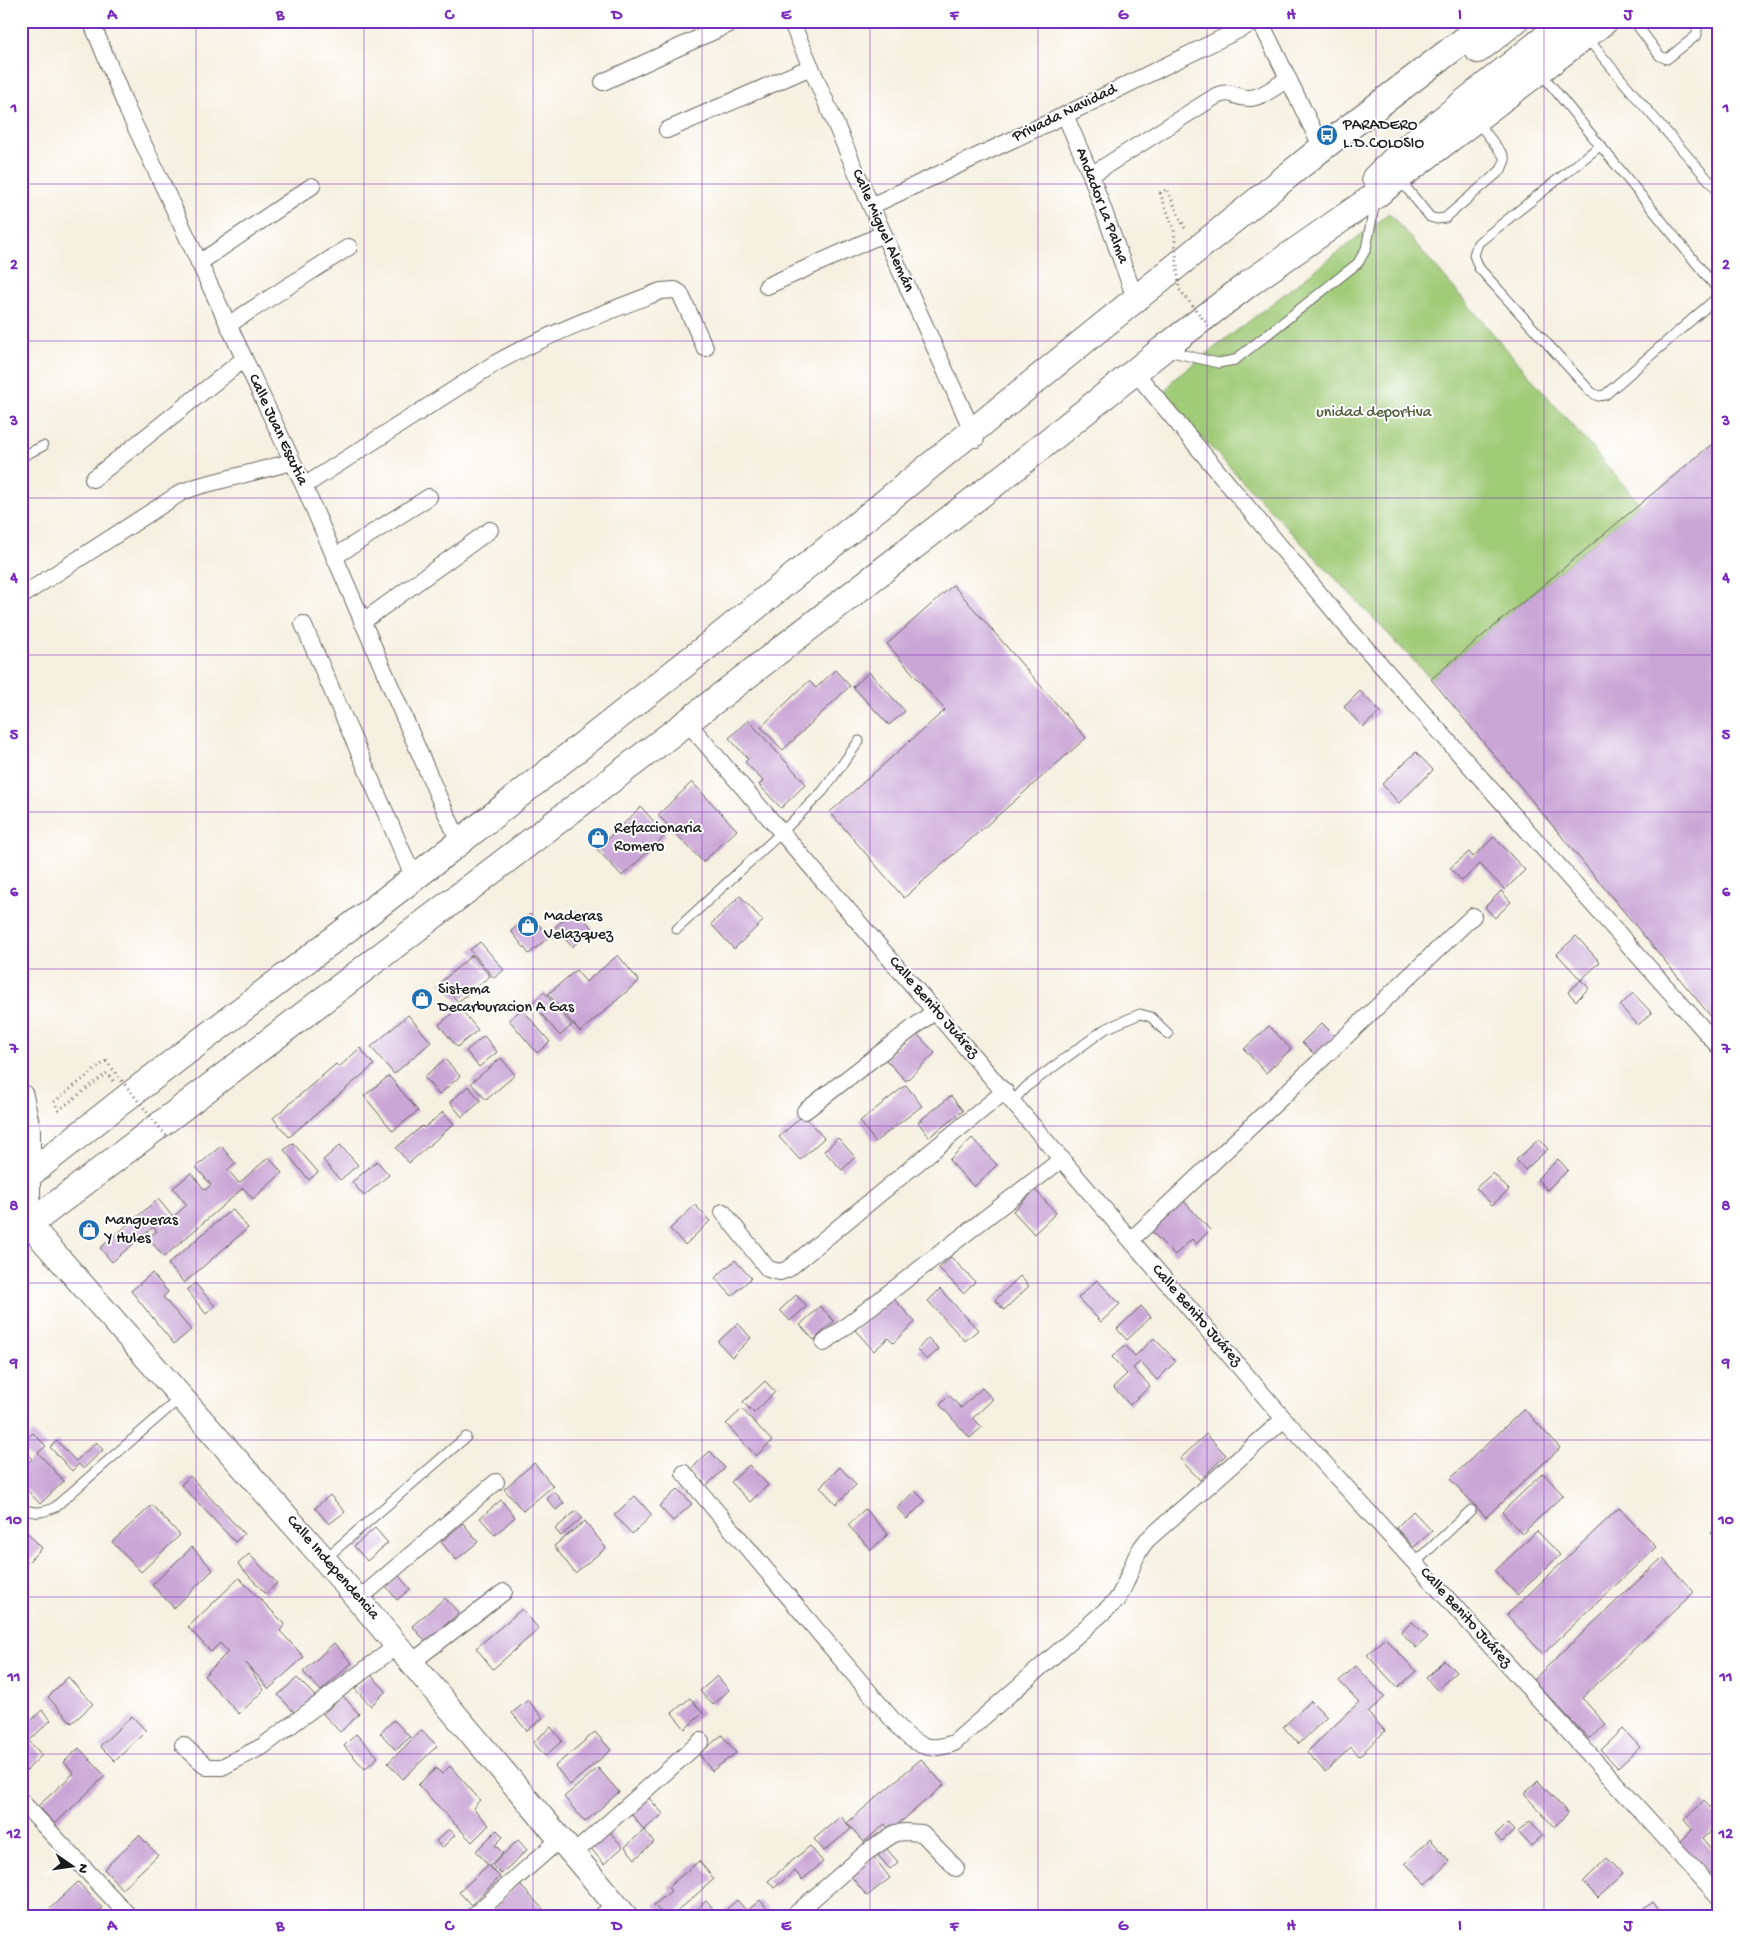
<svg xmlns="http://www.w3.org/2000/svg" width="1740" height="1938" viewBox="0 0 1740 1938" font-family="'Gochi Hand',sans-serif">
	<rect width="100%" height="100%" fill="#fff"/>
	<filter id="ink" filterUnits="userSpaceOnUse"><feTurbulence type="fractalNoise" baseFrequency=".02" numOctaves="2"/><feDisplacementMap in="SourceGraphic" scale="10" xChannelSelector="R" yChannelSelector="G"/><feConvolveMatrix kernelMatrix="1 2 1 2 8 2 1 2 1" color-interpolation-filters="sRGB"/></filter>
	<filter id="wash" filterUnits="userSpaceOnUse"><feTurbulence type="fractalNoise" baseFrequency=".0096" numOctaves="4" result="noise"/><feDisplacementMap in="SourceGraphic" scale="20" xChannelSelector="R" yChannelSelector="G"/><feGaussianBlur stdDeviation="1.12" result="paint"/><feColorMatrix in="noise" values="0 0 0 0 0 0 0 0 0 0 0 0 0 0 0 0 0 1.4 0 .05"/><feComposite in="paint" operator="in"/></filter>
	<g filter="url(#wash)">
		<rect width="100%" height="100%" fill="#f5f0e0"/>
		<!-- green -->
		<path fill="#a0cb77" stroke="#5e744a" d="M1389 213 1640 504 1431 679 1163 397 1173 380Z"/>
		<g id="blocks">
			<!-- building -->
			<g fill="#c9a6d6">
				<path d="M1719 438V1014L1713 1019 1431 679Z"/>
				<path d="M953 585 1086 738 904 898 830 812 945 710 887 644Z"/>
				<path d="M835 670 850 686 783 750 761 727 809 681 816 688Z"/>
				<path d="M869 672 905 711 889 725 853 687Z"/>
				<path d="M1360 691 1380 712 1363 727 1344 707Z"/>
				<path d="M748 720 806 784 781 808 759 785 763 781 745 762 748 759 729 738Z"/>
				<path d="M1416 752 1433 770 1399 803 1382 784Z"/>
				<path d="M692 782 737 830 703 862 658 815Z"/>
				<path d="M641 807 666 835 622 876 597 849Z"/>
				<path d="M1494 837 1525 870 1505 890 1480 864 1462 881 1450 868 1469 852 1473 857Z"/>
				<path d="M1501 891 1511 902 1495 918 1485 907Z"/>
				<path d="M740 896 763 921 734 949 711 924Z"/>
				<path d="M576 910 593 929 572 947 555 927Z"/>
				<path d="M530 914 549 937 529 954 511 931Z"/>
				<path d="M1576 936 1600 962 1581 980 1557 954Z"/>
				<path d="M480 942 504 970 494 978 470 950Z"/>
				<path d="M472 955 490 976 458 1002 441 982Z"/>
				<path d="M618 955 639 981 580 1032 548 994 576 970 586 982Z"/>
				<path d="M1581 980 1589 988 1576 1001 1568 992Z"/>
				<path d="M544 992 572 1025 560 1036 532 1003Z"/>
				<path d="M1633 993 1652 1013 1638 1025 1620 1006Z"/>
				<path d="M459 1007 478 1030 457 1047 439 1025Z"/>
				<path d="M522 1009 550 1042 537 1053 509 1020Z"/>
				<path d="M408 1015 431 1042 394 1074 371 1047Z"/>
				<path d="M1322 1023 1335 1036 1315 1055 1302 1042Z"/>
				<path d="M1269 1026 1291 1049 1266 1073 1244 1049Z"/>
				<path d="M914 1031 935 1053 906 1081 885 1059Z"/>
				<path d="M484 1036 497 1052 479 1067 466 1051Z"/>
				<path d="M360 1048 374 1065 289 1137 273 1118 336 1064 339 1067Z"/>
				<path d="M501 1058 515 1075 486 1100 471 1083Z"/>
				<path d="M445 1059 460 1076 439 1095 424 1077Z"/>
				<path d="M389 1076 418 1111 393 1131 364 1096Z"/>
				<path d="M906 1085 922 1106 875 1142 860 1121Z"/>
				<path d="M468 1086 481 1101 462 1117 450 1102Z"/>
				<path d="M951 1096 963 1111 929 1137 918 1122Z"/>
				<path d="M443 1112 454 1124 409 1163 396 1148 422 1126 424 1128Z"/>
				<path d="M803 1115 824 1138 800 1160 779 1137Z"/>
				<path d="M838 1138 855 1157 842 1170 824 1151Z"/>
				<path d="M972 1138 997 1165 974 1187 949 1160Z"/>
				<path d="M1539 1139 1548 1149 1525 1170 1516 1160Z"/>
				<path d="M293 1143 318 1172 309 1180 284 1150Z"/>
				<path d="M340 1145 358 1165 340 1180 323 1160Z"/>
				<path d="M221 1146 236 1164 228 1170 239 1183 269 1157 282 1173 253 1199 243 1188 164 1257 148 1238 157 1231 153 1227 112 1262 100 1248 158 1199 173 1217 187 1205 173 1188 191 1173 205 1190 211 1185 196 1167Z"/>
				<path d="M1558 1159 1568 1170 1547 1190 1537 1179Z"/>
				<path d="M377 1161 389 1175 364 1196 352 1182Z"/>
				<path d="M1493 1173 1509 1190 1492 1205 1476 1188Z"/>
				<path d="M1035 1190 1056 1213 1034 1234 1013 1211Z"/>
				<path d="M1182 1199 1210 1230 1196 1244 1192 1239 1175 1255 1150 1230Z"/>
				<path d="M695 1205 710 1221 685 1245 670 1229Z"/>
				<path d="M232 1209 248 1228 184 1283 168 1264Z"/>
				<path d="M951 1257 975 1282 963 1293 939 1268Z"/>
				<path d="M735 1260 751 1278 732 1296 715 1278Z"/>
				<path d="M152 1273 168 1292 163 1297 191 1330 174 1344 131 1291Z"/>
				<path d="M1020 1276 1029 1286 1004 1310 995 1300Z"/>
				<path d="M1097 1280 1120 1304 1101 1322 1078 1298Z"/>
				<path d="M195 1283 215 1306 206 1314 187 1290Z"/>
				<path d="M940 1289 978 1330 965 1341 928 1301Z"/>
				<path d="M796 1295 807 1306 790 1321 780 1310Z"/>
				<path d="M892 1297 915 1322 893 1343 888 1338 874 1351 855 1330Z"/>
				<path d="M820 1306 834 1321 814 1340 800 1325Z"/>
				<path d="M1141 1306 1151 1317 1127 1340 1117 1329Z"/>
				<path d="M738 1323 751 1338 732 1357 718 1342Z"/>
				<path d="M928 1338 939 1349 927 1360 917 1350Z"/>
				<path d="M1154 1338 1176 1361 1157 1380 1140 1362 1133 1368 1150 1386 1130 1405 1113 1387 1127 1374 1112 1357 1125 1345 1135 1356Z"/>
				<path d="M765 1381 775 1392 754 1413 743 1402Z"/>
				<path d="M982 1388 993 1399 973 1418 982 1427 970 1438 940 1405 949 1395 961 1408Z"/>
				<path d="M742 1409 772 1441 756 1456 726 1424Z"/>
				<path d="M1524 1409 1560 1448 1486 1517 1450 1479Z"/>
				<path d="M33 1433 46 1446 38 1453 64 1481 40 1504 21 1483V1469L32 1459 21 1447V1444Z"/>
				<path d="M1206 1434 1226 1455 1200 1480 1180 1459Z"/>
				<path d="M57 1441 76 1461 96 1442 103 1450 83 1469 79 1464 72 1471 50 1447Z"/>
				<path d="M710 1451 725 1468 705 1487 689 1471Z"/>
				<path d="M534 1463 553 1486 523 1511 504 1489Z"/>
				<path d="M749 1465 768 1485 750 1502 731 1482Z"/>
				<path d="M840 1467 856 1485 836 1504 820 1487Z"/>
				<path d="M1543 1473 1563 1495 1522 1534 1502 1512Z"/>
				<path d="M190 1476 244 1534 235 1542 181 1485Z"/>
				<path d="M678 1489 692 1504 673 1521 659 1506Z"/>
				<path d="M915 1491 925 1501 907 1519 897 1508Z"/>
				<path d="M555 1492 564 1503 556 1510 547 1499Z"/>
				<path d="M330 1495 345 1512 329 1524 315 1508Z"/>
				<path d="M635 1496 652 1515 632 1534 614 1515Z"/>
				<path d="M501 1500 515 1517 495 1535 480 1518Z"/>
				<path d="M152 1505 180 1535 141 1572 112 1542Z"/>
				<path d="M1619 1508 1656 1547 1543 1654 1507 1615Z"/>
				<path d="M865 1509 888 1534 871 1550 848 1525Z"/>
				<path d="M576 1511 582 1518 561 1536 555 1529Z"/>
				<path d="M1413 1511 1432 1531 1414 1547 1396 1528Z"/>
				<path d="M585 1521 606 1548 575 1573 554 1546Z"/>
				<path d="M463 1523 478 1542 456 1560 441 1542Z"/>
				<path d="M21 1526 42 1548 21 1569Z"/>
				<path d="M1719 1526V1541L1711 1533Z"/>
				<path d="M375 1528 388 1543 367 1561 354 1546Z"/>
				<path d="M1537 1531 1560 1555 1517 1595 1495 1571Z"/>
				<path d="M192 1547 213 1570 174 1608 152 1585Z"/>
				<path d="M249 1554 277 1583 266 1594 238 1564Z"/>
				<path d="M1662 1558 1694 1592 1582 1698 1606 1724 1589 1739 1533 1680Z"/>
				<path d="M398 1575 410 1589 397 1600 386 1586Z"/>
				<path d="M239 1578 285 1624 280 1631 304 1657 269 1689 246 1663 264 1690 239 1714 204 1676 228 1652 220 1643 211 1652 188 1627Z"/>
				<path d="M445 1598 459 1613 426 1642 412 1626Z"/>
				<path d="M522 1609 539 1629 493 1669 476 1648Z"/>
				<path d="M1412 1622 1428 1637 1416 1648 1401 1632Z"/>
				<path d="M1385 1638 1416 1671 1398 1688 1367 1655Z"/>
				<path d="M334 1643 352 1663 321 1691 303 1672Z"/>
				<path d="M1444 1660 1456 1672 1437 1690 1426 1678Z"/>
				<path d="M1356 1666 1385 1697 1368 1713 1385 1731 1359 1756 1351 1747 1325 1772 1307 1752 1359 1702 1339 1681Z"/>
				<path d="M370 1674 386 1691 371 1706 355 1689Z"/>
				<path d="M717 1676 729 1690 713 1705 700 1691Z"/>
				<path d="M68 1677 93 1704 72 1723 48 1697Z"/>
				<path d="M297 1678 315 1696 296 1714 278 1695Z"/>
				<path d="M343 1696 359 1714 340 1732 323 1714Z"/>
				<path d="M690 1698 703 1713 685 1729 672 1713Z"/>
				<path d="M528 1700 543 1718 527 1731 512 1713Z"/>
				<path d="M1311 1701 1327 1717 1299 1744 1283 1727Z"/>
				<path d="M42 1710 51 1720 29 1741 42 1755 23 1774 21 1730Z"/>
				<path d="M132 1716 146 1731 115 1761 100 1746Z"/>
				<path d="M394 1720 410 1737 396 1750 380 1733Z"/>
				<path d="M551 1727 562 1741 545 1756 533 1742Z"/>
				<path d="M1623 1729 1640 1747 1618 1768 1601 1750Z"/>
				<path d="M422 1730 437 1746 403 1779 388 1763Z"/>
				<path d="M595 1732 611 1750 570 1785 555 1766Z"/>
				<path d="M356 1734 378 1757 365 1769 344 1746Z"/>
				<path d="M722 1735 736 1753 712 1771 699 1754Z"/>
				<path d="M79 1748 105 1776 55 1824 38 1806 74 1773 64 1762Z"/>
				<path d="M921 1759 944 1785 890 1831 885 1824 864 1842 847 1823Z"/>
				<path d="M450 1766 480 1800 473 1808 489 1825 472 1842 418 1785 436 1768 442 1774Z"/>
				<path d="M598 1768 619 1792 585 1822 564 1797Z"/>
				<path d="M1538 1781 1568 1813 1554 1827 1524 1794Z"/>
				<path d="M647 1796 663 1814 644 1830 629 1811Z"/>
				<path d="M1704 1801 1719 1817V1823L1702 1839 1719 1859V1865L1708 1875 1678 1843 1692 1829 1684 1820Z"/>
				<path d="M841 1816 851 1829 824 1851 814 1839Z"/>
				<path d="M1530 1821 1543 1835 1531 1846 1518 1832Z"/>
				<path d="M1507 1823 1514 1831 1502 1842 1495 1835Z"/>
				<path d="M449 1829 455 1835 442 1848 436 1841Z"/>
				<path d="M607 1829 623 1847 604 1864 588 1845Z"/>
				<path d="M497 1830 503 1837 495 1845 503 1853 489 1866 500 1877 471 1905 459 1892 488 1865 476 1851Z"/>
				<path d="M644 1830 654 1842 635 1859 625 1847Z"/>
				<path d="M139 1835 158 1855 122 1889 104 1869Z"/>
				<path d="M1430 1839 1450 1861 1426 1884 1405 1863Z"/>
				<path d="M518 1840 527 1850 501 1874 492 1865Z"/>
				<path d="M810 1846 823 1862 802 1880 795 1871 774 1888 768 1881Z"/>
				<path d="M885 1847 898 1862 890 1869 877 1854Z"/>
				<path d="M874 1857 890 1878 867 1896 850 1875Z"/>
				<path d="M1607 1858 1623 1874 1598 1898 1583 1882Z"/>
				<path d="M699 1861 714 1879 671 1917H665L654 1905 671 1891 668 1887Z"/>
				<path d="M78 1882 102 1908 92 1917H41Z"/>
				<path d="M519 1884 544 1910 537 1917H501L493 1909Z"/>
				<path d="M737 1900 747 1911 760 1900 769 1911 763 1917H752L747 1911 740 1917H688L706 1901 719 1916Z"/>
				<path d="M1653 1902 1664 1917H1633Z"/>
			</g>
		</g>
	</g>
	<g filter="url(#ink)">
		<use href="#blocks" fill-opacity="0" stroke="#686661" stroke-width="1"/>
		<g fill="none" stroke-linecap="round" stroke-linejoin="round">
			<!-- lane casing -->
			<g stroke="#686661" stroke-width="11">
				<g id="lane">
					<path d="M1634 21 1660 56 1667 59 1697 35V24L1695 21"/>
					<path d="M1587 38 1637 98 1719 192"/>
					<path d="M1541 73 1719 291"/>
					<path d="M1601 145 1478 243 1474 255 1479 268 1591 392 1598 396 1605 395 1719 296"/>
					<path d="M1400 180 1430 217 1437 219 1445 218 1501 170 1505 160 1503 155 1476 120"/>
					<path d="M1168 351 1218 363 1235 360 1358 263 1366 249 1375 202"/>
					<path d="M21 457 43 446"/>
					<path d="M677 929 782 832 823 791 859 741"/>
					<path d="M1013 1101 1026 1087 1105 1029 1140 1014 1151 1017 1168 1034"/>
					<path d="M21 1507C33 1515 44 1513 55 1507L180 1398"/>
					<path d="M326 1558 466 1437"/>
					<path d="M1415 1563 1471 1510"/>
					<path d="M595 1917 612 1902"/>
				</g>
			</g>
			<!-- street casing -->
			<g stroke="#686661" stroke-width="18">
				<g id="street">
					<path d="M91 21 128 111 304 486 439 798 459 841"/>
					<path d="M791 21 871 206 976 439"/>
					<path d="M1260 21 1322 148"/>
					<path d="M603 82 736 21"/>
					<path d="M1065 115 1091 175 1135 298"/>
					<path d="M667 130 811 67"/>
					<path d="M1091 175 1216 96C1234 89 1233 98 1248 98 1261 99 1277 85 1288 79"/>
					<path d="M871 206 1065 115 1257 21"/>
					<path d="M199 263 312 186"/>
					<path d="M767 286 883 234"/>
					<path d="M228 325 349 247"/>
					<path d="M1135 372 1348 628 1719 1047"/>
					<path d="M93 479 244 359"/>
					<path d="M304 486 494 364C547 334 604 313 661 291L675 290 680 293 705 348"/>
					<path d="M334 557 429 497"/>
					<path d="M21 597 32 589 182 492 199 486 292 462"/>
					<path d="M362 622 490 530"/>
					<path d="M303 624 414 878"/>
					<path d="M687 722 1284 1419 1719 1897"/>
					<path d="M805 1111 935 1011"/>
					<path d="M723 1212 768 1269 780 1272 788 1269 1005 1091"/>
					<path d="M1131 1240 1473 916"/>
					<path d="M824 1343 1062 1159"/>
					<path d="M684 1473 902 1731C919 1748 932 1751 954 1743L1116 1601C1130 1581 1131 1558 1147 1540L1284 1419"/>
					<path d="M359 1599 496 1482"/>
					<path d="M412 1662 504 1592"/>
					<path d="M183 1745 207 1767H222L263 1746 398 1645"/>
					<path d="M21 1801 130 1917"/>
					<path d="M573 1854 701 1741"/>
					<path d="M472 1917 560 1839"/>
					<path d="M792 1917 867 1852 895 1833 906 1832 922 1833 956 1868"/>
				</g>
			</g>
			<!-- secondary casing -->
			<g stroke="#686661" stroke-width="26">
				<path id="secondary" d="M21 1096 28 1129V1198L31 1224 41 1238 324 1559 626 1917"/>
			</g>
			<!-- primary casing -->
			<g stroke="#686661" stroke-width="28">
				<g id="primary">
					<path d="M1478 50 1515 21"/>
					<path d="M1375 178 1403 151 1566 21"/>
					<path d="M21 1181 126 1098 414 878 704 649 1322 148 1489 21"/>
					<path d="M21 1231 687 722 1015 468 1163 349 1251 282 1376 195 1605 21"/>
				</g>
			</g>
			<!-- path -->
			<g stroke="#686661" stroke-width="3" stroke-dasharray="1 4" stroke-linecap="butt">
				<path d="M1160 193 1167 189 1186 231"/>
				<path d="M106 1061 54 1102 59 1110 107 1073 113 1081"/>
			</g>
			<!-- lane -->
			<use href="#lane" stroke="#fff" stroke-width="9"/>
			<!-- street -->
			<use href="#street" stroke="#fff" stroke-width="16"/>
			<!-- secondary -->
			<use href="#secondary" stroke="#fff" stroke-width="24"/>
			<!-- primary -->
			<use href="#primary" stroke="#fff" stroke-width="26"/>
			<!-- path-bridge -->
			<g stroke="#686661" stroke-width="3" stroke-dasharray="1 4" stroke-linecap="butt">
				<path d="M1160 193 1174 229 1179 289 1212 330"/>
				<path d="M106 1061 168 1138"/>
			</g>
		</g>
	</g>
	<!-- grid -->
	<path fill="none" stroke="#7b2cbf" stroke-width="1" stroke-opacity="0.55" d="M196 21V1917M364 21V1917M533 21V1917M702 21V1917M870 21V1917M1038 21V1917M1207 21V1917M1376 21V1917M1544 21V1917M21 184H1719M21 341H1719M21 498H1719M21 655H1719M21 812H1719M21 969H1719M21 1126H1719M21 1283H1719M21 1440H1719M21 1597H1719M21 1754H1719"/>
	<!-- icons -->
	<defs>
		<g id="bus-disc" transform="scale(1.125)"><circle r="9.5" fill="#1f6fb2" stroke="#fff"/><path d="M-5-6H5V4H4V6H2V4H-2V6H-4V4H-5ZM-3.5-4V0h7V-4ZM-3.5 1.2v1.5H-2V1.2ZM2 1.2v1.5H3.5V1.2Z" fill="#fff"/></g>
		<g id="shop-disc" transform="scale(1.125)"><circle r="9.5" fill="#1f6fb2" stroke="#fff"/><path d="M-5-2.5h2.3a2.7 3.5 0 0 1 5.4 0H5L5.5 6h-11ZM-1.5-2.5h3a1.5 2.3 0 0 0-3 0Z" fill="#fff"/></g>
	</defs>
	<g fill-rule="evenodd">
		<use href="#bus-disc" x="1327" y="135"/>
		<use href="#shop-disc" x="598" y="838"/>
		<use href="#shop-disc" x="528" y="926"/>
		<use href="#shop-disc" x="422" y="999"/>
		<use href="#shop-disc" x="89" y="1230"/>
	</g>
	<g text-anchor="middle" dominant-baseline="central" stroke-width="4" stroke-linejoin="round" paint-order="stroke">
		<!-- street labels -->
		<g font-size="16" fill="#1c1c1c" stroke="#fff">
			<text transform="translate(1065 114) rotate(-26)">Privada Navidad</text>
			<text transform="translate(1101 206) rotate(69)">Andador La Palma</text>
			<text transform="translate(882 231) rotate(66)">Calle Miguel Alemán</text>
			<text transform="translate(277 430) rotate(65)">Calle Juan Escutia</text>
			<text transform="translate(933 1008) rotate(49)">Calle Benito Juárez</text>
			<text transform="translate(1196 1316) rotate(49)">Calle Benito Juárez</text>
			<text transform="translate(332 1568) rotate(49)">Calle Independencia</text>
			<text transform="translate(1465 1618) rotate(48)">Calle Benito Juárez</text>
		</g>
		<!-- poi labels -->
		<g font-size="16" fill="#1c1c1c" stroke="#fff" text-anchor="start">
			<text x="1343" y="126">PARADERO<tspan x="1343" dy="18">L.D.COLOSIO</tspan></text>
			<text x="614" y="829">Refaccionaria<tspan x="614" dy="18">Romero</tspan></text>
			<text x="544" y="917">Maderas<tspan x="544" dy="18">Velazquez</tspan></text>
			<text x="438" y="990">Sistema<tspan x="438" dy="18">Decarburacion A Gas</tspan></text>
			<text x="105" y="1221">Mangueras<tspan x="105" dy="18">Y Hules</tspan></text>
		</g>
		<!-- park labels -->
		<g font-size="16" fill="#516240" stroke="#fff">
			<text x="1374" y="413">unidad deportiva</text>
		</g>
	</g>
	<!-- margin -->
	<rect width="1740" height="1938" fill="none" stroke="#fff" stroke-width="55"/>
	<!-- north arrow -->
	<g transform="translate(72 1866) rotate(103)" stroke="#ffffff" stroke-width="4" paint-order="stroke">
	<path d="M0-4L9 19L0 12L-9 19Z" fill="#1c1c1c"/>
	<text y="-8" font-size="14" font-weight="bold" text-anchor="middle" fill="#1c1c1c">N</text>
	</g>
	<rect x="28" y="28" width="1684" height="1882" fill="none" stroke="#7b2cbf" stroke-width="2"/>
	<g font-size="16" text-anchor="middle" font-weight="bold" fill="#7b2cbf">
		<text x="112" y="19">A</text>
		<text x="280" y="19">B</text>
		<text x="449" y="19">C</text>
		<text x="617" y="19">D</text>
		<text x="786" y="19">E</text>
		<text x="954" y="19">F</text>
		<text x="1123" y="19">G</text>
		<text x="1291" y="19">H</text>
		<text x="1460" y="19">I</text>
		<text x="1628" y="19">J</text>
		<text x="14" y="112">1</text>
		<text x="1726" y="112">1</text>
		<text x="14" y="269">2</text>
		<text x="1726" y="269">2</text>
		<text x="14" y="425">3</text>
		<text x="1726" y="425">3</text>
		<text x="14" y="582">4</text>
		<text x="1726" y="582">4</text>
		<text x="14" y="739">5</text>
		<text x="1726" y="739">5</text>
		<text x="14" y="896">6</text>
		<text x="1726" y="896">6</text>
		<text x="14" y="1053">7</text>
		<text x="1726" y="1053">7</text>
		<text x="14" y="1210">8</text>
		<text x="1726" y="1210">8</text>
		<text x="14" y="1367">9</text>
		<text x="1726" y="1367">9</text>
		<text x="14" y="1524">10</text>
		<text x="1726" y="1524">10</text>
		<text x="14" y="1681">11</text>
		<text x="1726" y="1681">11</text>
		<text x="14" y="1838">12</text>
		<text x="1726" y="1838">12</text>
		<text x="112" y="1930">A</text>
		<text x="280" y="1930">B</text>
		<text x="449" y="1930">C</text>
		<text x="617" y="1930">D</text>
		<text x="786" y="1930">E</text>
		<text x="954" y="1930">F</text>
		<text x="1123" y="1930">G</text>
		<text x="1291" y="1930">H</text>
		<text x="1460" y="1930">I</text>
		<text x="1628" y="1930">J</text>
	</g>
</svg>
